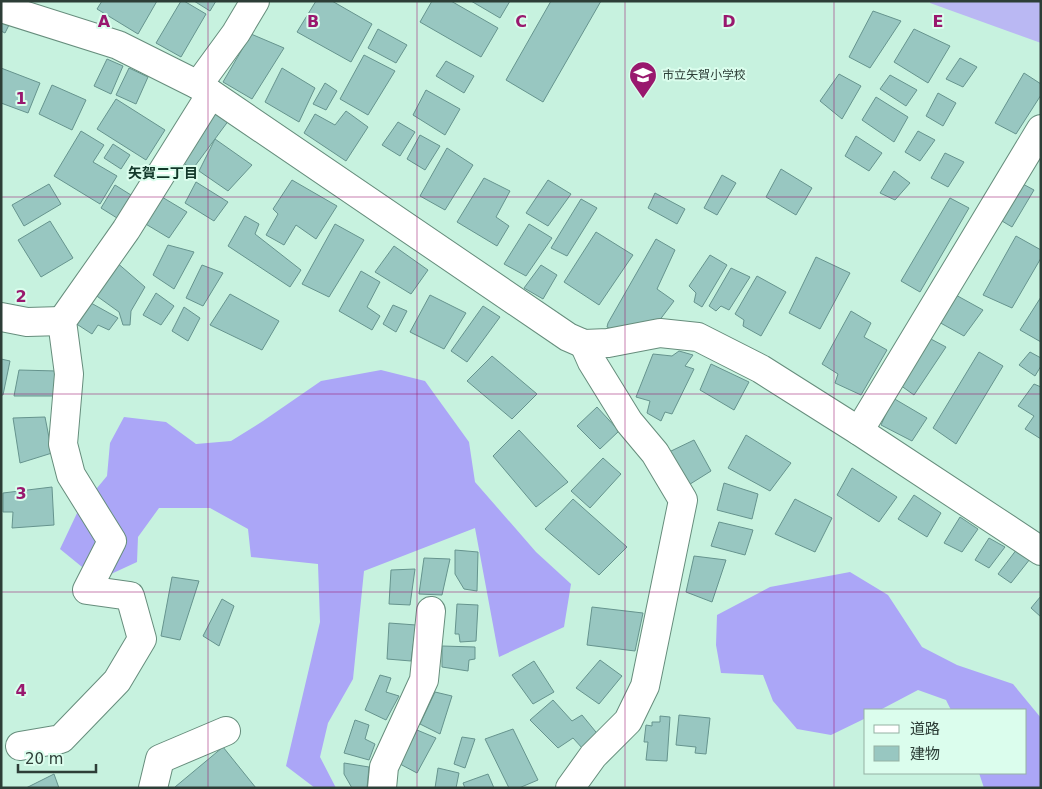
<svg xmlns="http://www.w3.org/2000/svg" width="1042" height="789" viewBox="0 0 1042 789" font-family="'DejaVu Sans','Noto Sans JP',sans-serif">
	<rect width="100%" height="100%" fill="#c7f2df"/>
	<!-- green -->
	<path fill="#bab8f3" d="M930 1H1041V43L930 3Z"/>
	<!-- forest -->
	<g fill="#aba6f7">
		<path d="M381 370 425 381 469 442 475 482 536 552 571 584 564 627 499 657 475 528 364 571 353 679 328 723 320 757 336 788H315L286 766 320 622 318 564 251 557 248 529 210 508H159L138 537 137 562 98 580 60 549 78 511 107 476 110 443 124 417 166 422 196 444 231 441 263 421 321 381Z"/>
		<path d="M850 572 888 595 922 647 957 665 1013 684 1041 718V788H984L979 773H1026V710H951L946 700 918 690 880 710H866V718L831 735 797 729 773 701 763 675 721 673 716 645 717 615 770 587Z"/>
	</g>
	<!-- building -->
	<g fill="#98c7c1" stroke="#66948e">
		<path d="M102 1H157L138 34 97 9Z"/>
		<path d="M181 1H184L206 14 181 57 156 43Z"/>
		<path d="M194 1H216L210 11Z"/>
		<path d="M316 1H332L372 24 351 62 297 32Z"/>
		<path d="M432 1H451L498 28 481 57 420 22Z"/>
		<path d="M471 1H510L500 18Z"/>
		<path d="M551 1H601L543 102 506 80Z"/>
		<path d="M873 11 901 21 870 68 849 57Z"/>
		<path d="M1 16 11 21 5 33 1 31Z"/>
		<path d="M378 29 407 45 396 63 368 48Z"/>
		<path d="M914 29 950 46 928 83 894 62Z"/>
		<path d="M251 34 284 48 252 99 223 82Z"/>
		<path d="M364 55 395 71 368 115 340 99Z"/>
		<path d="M960 58 977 67 963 87 946 79Z"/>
		<path d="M107 59 123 66 111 94 94 86Z"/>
		<path d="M446 61 474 76 464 93 436 76Z"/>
		<path d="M1 68 40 83 28 113 1 103Z"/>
		<path d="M129 68 148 77 136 104 116 95Z"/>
		<path d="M282 68 315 88 299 122 265 102Z"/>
		<path d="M1024 73 1041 84V95L1016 134 995 123Z"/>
		<path d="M839 74 861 86 842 119 820 101Z"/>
		<path d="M890 75 917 90 906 106 880 89Z"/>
		<path d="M325 83 337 91 326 110 313 104Z"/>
		<path d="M52 85 86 100 72 130 39 114Z"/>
		<path d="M426 90 460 109 445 135 413 115Z"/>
		<path d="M938 93 956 103 943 126 926 116Z"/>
		<path d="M876 97 908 117 894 142 862 120Z"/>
		<path d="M116 99 165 130 146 160 97 129Z"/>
		<path d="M212 110 229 120 192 170 178 158Z"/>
		<path d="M346 111 368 127 346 161 304 133 315 114 335 125Z"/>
		<path d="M398 122 415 132 400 156 382 145Z"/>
		<path d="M81 131 104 145 93 162 117 176 100 204 54 176Z"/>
		<path d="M918 131 935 140 920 161 905 152Z"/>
		<path d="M420 135 440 146 425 170 407 159Z"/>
		<path d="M856 136 882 153 869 171 845 156Z"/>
		<path d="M215 139 252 165 228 191 199 171Z"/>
		<path d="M113 144 130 155 121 169 104 158Z"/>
		<path d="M447 148 473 165 445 210 420 196Z"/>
		<path d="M945 153 964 162 948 187 931 178Z"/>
		<path d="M781 169 812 188 796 215 766 197Z"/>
		<path d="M894 171 910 183 895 200 880 193Z"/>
		<path d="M722 175 736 183 717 215 704 208Z"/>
		<path d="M484 178 510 191 496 217 509 226 497 246 457 222Z"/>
		<path d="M292 180 337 206 316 239 296 225 284 245 266 235 278 214 273 209Z"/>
		<path d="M548 180 571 194 548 226 526 213Z"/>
		<path d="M196 182 228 202 214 221 185 203Z"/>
		<path d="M1021 183 1034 190 1012 227 997 218Z"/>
		<path d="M49 184 61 204 24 226 12 205Z"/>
		<path d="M115 185 131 195 117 218 101 208Z"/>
		<path d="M655 193 685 209 677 224 648 208Z"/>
		<path d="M162 197 187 212 169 238 144 223Z"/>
		<path d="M950 198 969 208 920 292 901 281Z"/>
		<path d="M581 199 597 208 567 256 551 248Z"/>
		<path d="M245 216 259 224 255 234 301 270 290 287 228 246Z"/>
		<path d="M50 221 73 258 41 277 18 240Z"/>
		<path d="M335 224 364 240 329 297 302 284Z"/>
		<path d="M529 224 552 238 526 276 504 264Z"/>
		<path d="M596 232 633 255 599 305 564 282Z"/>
		<path d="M1016 236 1041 250V258L1012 308 983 295Z"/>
		<path d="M656 239 675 250 657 289 674 301 656 325 618 333 607 327 608 323Z"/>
		<path d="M168 245 194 252 174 289 153 275Z"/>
		<path d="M394 246 428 270 411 294 375 272Z"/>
		<path d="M710 255 727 265 702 307 694 302 696 293 689 286Z"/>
		<path d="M816 257 850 273 820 329 789 313Z"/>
		<path d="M115 261 145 287 131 311 130 325H123L119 312 94 294Z"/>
		<path d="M202 265 223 273 203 306 186 298Z"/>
		<path d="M541 265 557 275 543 299 524 288Z"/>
		<path d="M731 268 750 277 729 310 721 306 716 311 709 306Z"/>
		<path d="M361 271 380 282 367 307 380 316 372 330 339 311Z"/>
		<path d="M757 276 786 292 761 336 743 326 744 320 735 314Z"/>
		<path d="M156 293 174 306 161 325 143 315Z"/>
		<path d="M230 294 279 321 262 350 210 325Z"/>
		<path d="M954 294 983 310 964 336 937 321Z"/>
		<path d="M430 295 466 313 444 349 410 332Z"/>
		<path d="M1041 297V342L1020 330Z"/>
		<path d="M91 303 118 318 109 330 98 325 92 334 75 323Z"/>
		<path d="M393 305 407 311 396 332 383 324Z"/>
		<path d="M483 306 500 317 467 362 451 351Z"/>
		<path d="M184 307 200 318 188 341 172 331Z"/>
		<path d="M851 311 871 323 864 337 887 350 861 395 835 383 838 374 822 364Z"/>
		<path d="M929 338 946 347 914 395 900 385Z"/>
		<path d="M679 351 693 355 685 366 694 369 672 414 665 412 661 421 647 413 650 401 636 397 653 354 672 356Z"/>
		<path d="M979 352 1003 366 956 444 933 428Z"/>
		<path d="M1030 352 1041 358V366L1035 376 1019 365Z"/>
		<path d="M492 356 537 394 512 419 467 381Z"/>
		<path d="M1 359 10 361 3 395H1Z"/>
		<path d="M711 364 749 382 734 410 700 390Z"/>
		<path d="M19 370 57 371 55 396H14Z"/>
		<path d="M1034 384 1041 387V439L1025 429 1034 416 1018 406Z"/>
		<path d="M893 398 927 418 912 441 881 425Z"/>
		<path d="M597 407 619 431 600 449 577 426Z"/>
		<path d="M45 417 52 453 20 463 13 418Z"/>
		<path d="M519 430 568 482 536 507 493 456Z"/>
		<path d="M746 435 791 463 770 491 728 468Z"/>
		<path d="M694 440 711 471 687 486 669 452Z"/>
		<path d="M603 458 621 474 590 508 571 491Z"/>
		<path d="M852 468 897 497 879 522 837 495Z"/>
		<path d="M724 483 758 494 752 519 717 510Z"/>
		<path d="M52 487 54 525 12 528 13 512H3V493Z"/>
		<path d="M914 495 941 513 927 537 898 519Z"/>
		<path d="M573 499 627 547 599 575 545 529Z"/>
		<path d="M795 499 832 518 815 552 775 534Z"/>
		<path d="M960 517 978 529 962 552 944 543Z"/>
		<path d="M719 522 753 530 745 555 711 546Z"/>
		<path d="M989 538 1005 547 989 568 975 560Z"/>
		<path d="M1017 549 1030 559 1011 583 998 574Z"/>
		<path d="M455 550 478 552 477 591 464 589 455 574Z"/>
		<path d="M694 556 726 560 712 602 686 592Z"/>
		<path d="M424 558 450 559 442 595 419 594Z"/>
		<path d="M415 569 410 605 389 604 391 570Z"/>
		<path d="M172 577 199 581 180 640 161 636Z"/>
		<path d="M1041 596V617L1031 608Z"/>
		<path d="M222 599 234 606 219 646 203 636Z"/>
		<path d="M457 604 478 605 476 641 460 642 459 634H455Z"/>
		<path d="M592 607 643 613 635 651 587 645Z"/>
		<path d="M389 623 416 625 411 661 387 659Z"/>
		<path d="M442 646 475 647V659L469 660 468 671 442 667Z"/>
		<path d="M600 660 622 676 599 704 576 688Z"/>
		<path d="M534 661 554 692 533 704 512 675Z"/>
		<path d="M380 675 391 678 386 692 399 696 386 720 365 710Z"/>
		<path d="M435 692 452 696 440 734 420 724Z"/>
		<path d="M553 700 572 721 582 715 600 737 583 749 573 738 558 748 530 720Z"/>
		<path d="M679 715 710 718 706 754 695 753 696 747 676 745Z"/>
		<path d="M660 716 670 717 667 761 646 760 648 742H644L646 725 652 726V722H660Z"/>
		<path d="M355 720 369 725 365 739 375 744 369 760 344 753Z"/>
		<path d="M513 729 538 780 519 788H509L485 739Z"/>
		<path d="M417 730 436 738 417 773 400 764Z"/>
		<path d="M462 737 475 739 465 768 454 764Z"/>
		<path d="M223 747 256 788H175V787Z"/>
		<path d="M344 763 369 767 367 788H352L344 774Z"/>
		<path d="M438 768 459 773 456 788H435Z"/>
		<path d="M54 774 59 788H26Z"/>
		<path d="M488 774 494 788H465L463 783Z"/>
	</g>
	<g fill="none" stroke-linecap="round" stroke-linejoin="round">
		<!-- minor casing -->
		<g stroke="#668d7c" stroke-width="30">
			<g id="minor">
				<path d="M1 8 118 45 198 85 568 337 584 344 608 343 660 333 698 337 761 369 859 431 1041 551"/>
				<path d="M198 85 236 33 255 1"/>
				<path d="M1 317 27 322 62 321"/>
				<path d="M859 431 1041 129"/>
				<path d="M20 746 61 739 117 681 142 639 130 596 87 590 112 541 71 475 63 444 69 374 62 321 126 230 211 94"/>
				<path d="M153 788 160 759 226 731"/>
				<path d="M382 788 384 767 424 680 431 611"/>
				<path d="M570 788 593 756 628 721 645 686 683 500 655 453 629 422 592 362 584 344"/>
			</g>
		</g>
		<!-- minor -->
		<use href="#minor" stroke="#fff" stroke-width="28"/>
	</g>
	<!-- grid -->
	<path fill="none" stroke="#99186e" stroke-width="1" stroke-opacity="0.55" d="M208 1V788M417 1V788M625 1V788M834 1V788M1 197H1041M1 394H1041M1 592H1041"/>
	<!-- icons -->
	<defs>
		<g id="school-pin" transform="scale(1.4375)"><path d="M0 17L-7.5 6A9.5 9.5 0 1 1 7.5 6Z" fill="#99186e" stroke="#dbfded"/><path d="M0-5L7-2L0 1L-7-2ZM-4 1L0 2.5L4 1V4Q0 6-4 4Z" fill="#fff"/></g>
	</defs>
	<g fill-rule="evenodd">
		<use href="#school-pin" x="643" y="75"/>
	</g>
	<g text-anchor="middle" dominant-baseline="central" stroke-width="4" stroke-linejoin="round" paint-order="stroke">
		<!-- poi labels -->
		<g font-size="12" fill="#2d3e37" stroke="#dbfded" text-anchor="start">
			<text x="662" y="75">市立矢賀小学校</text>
		</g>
		<!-- neighbourhood labels -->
		<g font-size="14" font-weight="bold" fill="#12382a" stroke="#dbfded">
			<text x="163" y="173">矢賀二丁目</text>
		</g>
	</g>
	<g font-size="16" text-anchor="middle" font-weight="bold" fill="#99186e" stroke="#dbfded" stroke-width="4" stroke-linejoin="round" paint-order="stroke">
		<text x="104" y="27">A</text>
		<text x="313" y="27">B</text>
		<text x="521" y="27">C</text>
		<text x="729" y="27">D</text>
		<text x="938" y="27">E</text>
		<text x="21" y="104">1</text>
		<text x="21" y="302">2</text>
		<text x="21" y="499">3</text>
		<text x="21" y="696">4</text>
	</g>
	<!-- border -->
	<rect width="1042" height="789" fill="none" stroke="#2d3e37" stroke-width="5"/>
	<!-- legend -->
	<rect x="864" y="709" width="162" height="65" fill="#dbfded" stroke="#95b1a4"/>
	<rect x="874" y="725" width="25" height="8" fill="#ffffff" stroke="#95b1a4"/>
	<text x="910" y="734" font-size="15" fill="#2d3e37">道路</text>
	<rect x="874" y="746" width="25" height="15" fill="#98c7c1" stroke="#95b1a4"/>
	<text x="910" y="759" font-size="15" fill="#2d3e37">建物</text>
	<!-- scale -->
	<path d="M18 764v8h78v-8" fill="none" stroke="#2d3e37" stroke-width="2.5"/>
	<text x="25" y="764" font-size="15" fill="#2d3e37" stroke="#dbfded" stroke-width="4" paint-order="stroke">20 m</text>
</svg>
